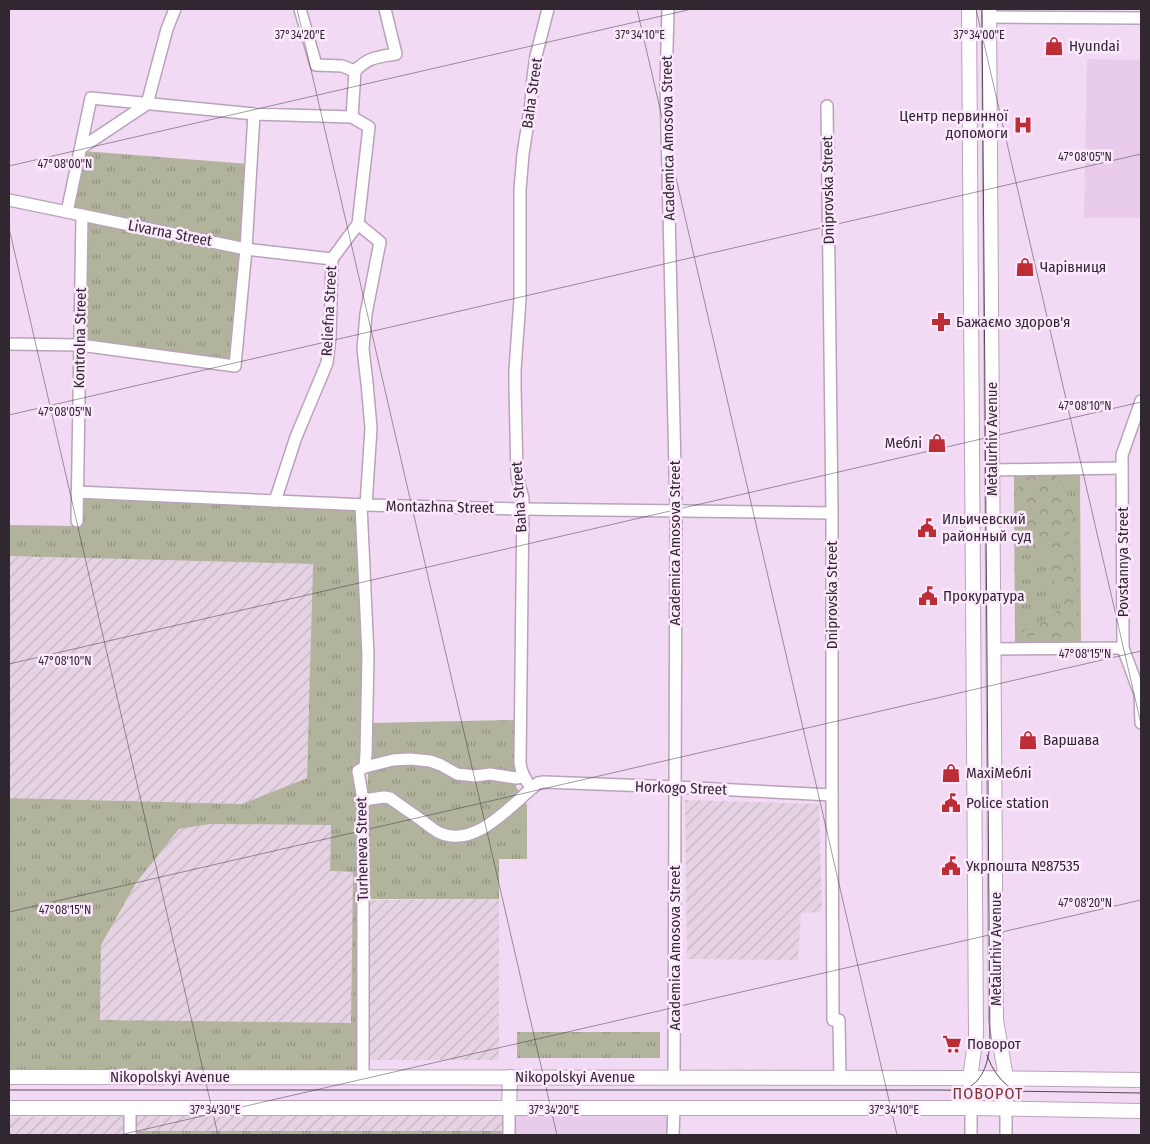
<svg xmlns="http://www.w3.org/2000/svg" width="1150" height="1144" viewBox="0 0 1150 1144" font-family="'Fira Sans Condensed',sans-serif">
	<defs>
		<pattern id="industrial-furrows" width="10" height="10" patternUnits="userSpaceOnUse" patternTransform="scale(1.25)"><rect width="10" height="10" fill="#e5d3e3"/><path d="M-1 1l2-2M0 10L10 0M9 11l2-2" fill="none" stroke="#c5b5c3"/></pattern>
		<pattern id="grass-tufts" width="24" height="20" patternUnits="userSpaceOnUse" patternTransform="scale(1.25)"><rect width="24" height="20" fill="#b1b39c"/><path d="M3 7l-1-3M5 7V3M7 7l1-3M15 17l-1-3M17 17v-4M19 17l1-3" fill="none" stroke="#909280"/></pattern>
		<pattern id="forest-crowns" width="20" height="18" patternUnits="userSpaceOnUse" patternTransform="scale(1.25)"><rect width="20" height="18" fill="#b1b39c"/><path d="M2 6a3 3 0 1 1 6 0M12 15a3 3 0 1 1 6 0" fill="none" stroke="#909280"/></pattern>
	</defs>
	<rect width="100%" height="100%" fill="#f2daf4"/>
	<!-- industrial -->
	<g fill="url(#industrial-furrows)">
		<path d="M9 556 313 564 307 778 242 804 9 798Z"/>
		<path d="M685 800 819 804 822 912 801 913 798 960 687 959Z"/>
		<path d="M210 824 331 825 330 871 353 872 351 1023 100 1020 101 945 136 883 179 829Z"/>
		<path d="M499 899V1060H368V900Z"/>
		<path d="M513 1112V1135H503L502 1131H138L137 1135H9V1117Z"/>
	</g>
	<!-- built -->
	<g fill="#e9ccec">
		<path d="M1087 59 1141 60V218H1084Z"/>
		<rect x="513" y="1112" width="157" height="23"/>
	</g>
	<!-- grass -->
	<g fill="url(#grass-tufts)" fill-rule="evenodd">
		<path d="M83 151 249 164 243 246 70 211Z"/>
		<path d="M84 218 243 251 233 363 82 343Z"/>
		<path d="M1080 471 1081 647H1015L1014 472Z"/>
		<path d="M81 496 357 509 363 653 358 792V1073H9V798L242 804 307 778 313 564 9 556V525L80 526ZM210 824 331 825 330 871 353 872 351 1023 100 1020 101 945 136 883 179 829Z"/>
		<path d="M516 720V787L527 805V859H499V899H368L367 800 370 723Z"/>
		<rect x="517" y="1032" width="143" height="26"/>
		<rect x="137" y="1131" width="366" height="4"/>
	</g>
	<!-- forest -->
	<path fill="url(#forest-crowns)" d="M1052 474C1060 477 1060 483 1064 489 1069 497 1076 502 1075 513 1073 519 1068 525 1069 532 1070 540 1081 548 1078 557 1077 561 1074 563 1073 567L1079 593 1077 607 1080 630 1077 636 1072 640 1065 643 1043 644 1037 635H1033L1026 639 1023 637 1022 634C1033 622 1068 616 1063 593 1061 584 1051 585 1050 575 1049 565 1056 554 1047 547 1038 549 1037 556 1026 554L1022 550 1019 536V487C1022 471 1039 474 1052 474Z"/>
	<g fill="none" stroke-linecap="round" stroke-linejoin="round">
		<!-- minor casing -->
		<g stroke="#baa2bb" stroke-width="14">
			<g id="minor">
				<path d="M300 9 316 65 342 66 355 71"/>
				<path d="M668 9 666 86 676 511 674 1077"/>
				<path d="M989 17 1141 18"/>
				<path d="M147 104 167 29 175 9"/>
				<path d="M827 106 832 513V795L833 1020H839L840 1078"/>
				<path d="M352 117 355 71C368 57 378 57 396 54L385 9"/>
				<path d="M81 148 147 104"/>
				<path d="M9 200 246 249 332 259"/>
				<path d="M67 212 91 98 254 114 352 117 369 127 358 224 332 259 330 337 327 363 296 437 275 501"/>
				<path d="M358 224 380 242 366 314 363 349 367 383 371 428 366 505"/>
				<path d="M9 344 80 345 235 366 246 249 254 114"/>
				<path d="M1141 401 1122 455 1123 648 1140 694 1141 723"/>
				<path d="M993 470 1122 468"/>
				<path d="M77 492 366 505 522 509 832 513"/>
				<path d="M361 505 368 655 366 754 365 767 358 771 363 800V1077"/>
				<path d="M77 521 82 216"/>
				<path d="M994 649 1123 648"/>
				<path d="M365 767 393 760 410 759 430 761 441 765 457 774 475 776 490 774 516 778 524 777"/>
				<path d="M532 788 538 783 544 782 675 787 832 795"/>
				<path d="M363 800 384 797 390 798C401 806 413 814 424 822 429 826 435 831 440 833 474 848 509 808 532 788 525 780 521 773 520 763L523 498 517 476 515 387V370L520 299V190L523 154 531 103 533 78 536 56 548 9"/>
				<path d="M971 1108V1135"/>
				<path d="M1006 1109V1135"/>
				<path d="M130 1135V1108"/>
				<path d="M509 1135V1108"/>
				<path d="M673 1135 674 1108"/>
			</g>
		</g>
		<!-- major casing -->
		<g stroke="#baa2bb" stroke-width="16">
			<g id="major">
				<path d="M969 9 976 1035 970 1078 971 1108"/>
				<path d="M989 9 996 1020 1006 1078V1109"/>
				<path d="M9 1077 972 1078 1141 1080"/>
				<path d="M9 1108H971L1141 1111"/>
				<path d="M509 1108 510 1077"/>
			</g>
		</g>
		<!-- minor -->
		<use href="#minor" stroke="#fff" stroke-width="11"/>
		<!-- major -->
		<use href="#major" stroke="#fff" stroke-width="14"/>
		<!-- tram -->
		<g stroke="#534754" stroke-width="1">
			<path d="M987 1055C992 1070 1002 1084 1016 1091"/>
			<path d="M9 1090H939L1141 1093"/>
			<path d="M963 1090C983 1083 988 1063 990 1044L982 9"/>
		</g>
	</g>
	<!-- ticks -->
	<path fill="none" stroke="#302730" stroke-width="1" stroke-opacity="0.45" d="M297 9 557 1135M637 9 897 1135M976 9 1141 724M9 166 692 9M9 228 218 1135M9 415 1141 154M9 664 1141 402M9 912 1141 651M120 1135 1141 900"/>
	<!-- icons -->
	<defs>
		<g id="shop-bare" transform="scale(1.5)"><path d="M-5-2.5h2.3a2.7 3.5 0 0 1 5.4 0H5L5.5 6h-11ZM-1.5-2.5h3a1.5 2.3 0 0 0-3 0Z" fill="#bd2d36" stroke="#fde9fe" stroke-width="2.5" paint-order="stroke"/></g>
		<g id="hospital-bare" transform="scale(1.5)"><path d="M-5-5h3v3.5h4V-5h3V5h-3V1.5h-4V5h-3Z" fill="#bd2d36" stroke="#fde9fe" stroke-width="2.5" paint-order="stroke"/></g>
		<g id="pharmacy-bare" transform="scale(1.5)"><path d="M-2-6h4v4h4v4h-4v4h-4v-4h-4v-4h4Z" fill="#bd2d36" stroke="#fde9fe" stroke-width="2.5" paint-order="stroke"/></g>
		<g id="civic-bare" transform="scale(1.5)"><path d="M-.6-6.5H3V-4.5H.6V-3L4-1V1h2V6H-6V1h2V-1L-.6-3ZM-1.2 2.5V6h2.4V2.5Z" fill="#bd2d36" stroke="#fde9fe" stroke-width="2.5" paint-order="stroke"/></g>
		<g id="supermarket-bare" transform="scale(1.5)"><path d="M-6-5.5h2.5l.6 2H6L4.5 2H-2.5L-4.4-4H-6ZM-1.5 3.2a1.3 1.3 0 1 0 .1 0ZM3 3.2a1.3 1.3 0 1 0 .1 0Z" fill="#bd2d36" stroke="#fde9fe" stroke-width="2.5" paint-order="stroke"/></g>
	</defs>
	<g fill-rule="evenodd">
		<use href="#shop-bare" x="1054" y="46"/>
		<use href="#hospital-bare" x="1023" y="125"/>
		<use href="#shop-bare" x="1025" y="267"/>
		<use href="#pharmacy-bare" x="941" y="322"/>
		<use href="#shop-bare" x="937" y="443"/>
		<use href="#civic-bare" x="927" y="528"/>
		<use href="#civic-bare" x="928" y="596"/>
		<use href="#shop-bare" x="1028" y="740"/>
		<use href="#shop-bare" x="951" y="773"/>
		<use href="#civic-bare" x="951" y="803"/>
		<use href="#civic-bare" x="951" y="866"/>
		<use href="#supermarket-bare" x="952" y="1044"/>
	</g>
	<g text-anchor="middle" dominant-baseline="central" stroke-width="5" stroke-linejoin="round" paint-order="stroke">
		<!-- poi labels -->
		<g font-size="15" fill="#302730" stroke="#fde9fe" text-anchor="start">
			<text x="1069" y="46">Hyundai</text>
			<text x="1008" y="116" text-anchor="end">Центр первинної<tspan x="1008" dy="17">допомоги</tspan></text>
			<text x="1040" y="267">Чарівниця</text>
			<text x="956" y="322">Бажаємо здоров'я</text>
			<text x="922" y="443" text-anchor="end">Меблі</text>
			<text x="942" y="519">Ильичевский<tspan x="942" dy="17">районный суд</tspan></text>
			<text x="943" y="596">Прокуратура</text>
			<text x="1043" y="740">Варшава</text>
			<text x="966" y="773">MaxiМеблі</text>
			<text x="966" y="803">Police station</text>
			<text x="966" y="866">Укрпошта №87535</text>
			<text x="967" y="1044">Поворот</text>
		</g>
		<!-- street labels -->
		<g font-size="15" fill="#302730" stroke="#fde9fe">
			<text transform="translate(532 93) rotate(-82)">Baha Street</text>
			<text transform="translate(668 138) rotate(-91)">Academica Amosova Street</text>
			<text transform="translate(828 190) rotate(-91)">Dniprovska Street</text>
			<text transform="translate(170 233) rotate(11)">Livarna Street</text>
			<text transform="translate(329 311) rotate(-87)">Reliefna Street</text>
			<text transform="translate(80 338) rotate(-89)">Kontrolna Street</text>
			<text transform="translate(992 439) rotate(-90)">Metalurhiv Avenue</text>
			<text transform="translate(519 497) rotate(-94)">Baha Street</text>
			<text transform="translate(440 507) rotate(1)">Montazhna Street</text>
			<text transform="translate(675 543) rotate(-90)">Academica Amosova Street</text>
			<text transform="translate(1123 562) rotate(-90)">Povstannya Street</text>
			<text transform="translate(832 595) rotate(-90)">Dniprovska Street</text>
			<text transform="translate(681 788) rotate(2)">Horkogo Street</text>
			<text transform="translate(362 849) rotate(-91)">Turheneva Street</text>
			<text transform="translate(675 948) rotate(-90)">Academica Amosova Street</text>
			<text transform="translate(996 949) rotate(-90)">Metalurhiv Avenue</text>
			<text x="170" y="1077">Nikopolskyi Avenue</text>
			<text x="575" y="1077">Nikopolskyi Avenue</text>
		</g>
		<!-- neighbourhood labels -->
		<g font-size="16" letter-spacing="1" fill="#7b3433" stroke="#fde9fe">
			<text x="988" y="1093">ПОВОРОТ</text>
		</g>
	</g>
	<g font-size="12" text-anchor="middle" fill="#302730" stroke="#fde9fe" stroke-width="5" stroke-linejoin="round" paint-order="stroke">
		<text x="300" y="39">37°34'20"E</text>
		<text x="640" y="39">37°34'10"E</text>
		<text x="979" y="39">37°34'00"E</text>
		<text x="1085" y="161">47°08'05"N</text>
		<text x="65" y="168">47°08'00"N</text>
		<text x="1085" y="410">47°08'10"N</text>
		<text x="65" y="416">47°08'05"N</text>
		<text x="1085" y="658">47°08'15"N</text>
		<text x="65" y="665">47°08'10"N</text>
		<text x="1085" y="907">47°08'20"N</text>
		<text x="65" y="914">47°08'15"N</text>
		<text x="215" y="1114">37°34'30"E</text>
		<text x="554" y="1114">37°34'20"E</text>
		<text x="894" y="1114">37°34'10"E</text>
	</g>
	<!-- border -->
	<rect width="1150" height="1144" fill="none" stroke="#302730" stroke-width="20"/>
</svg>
